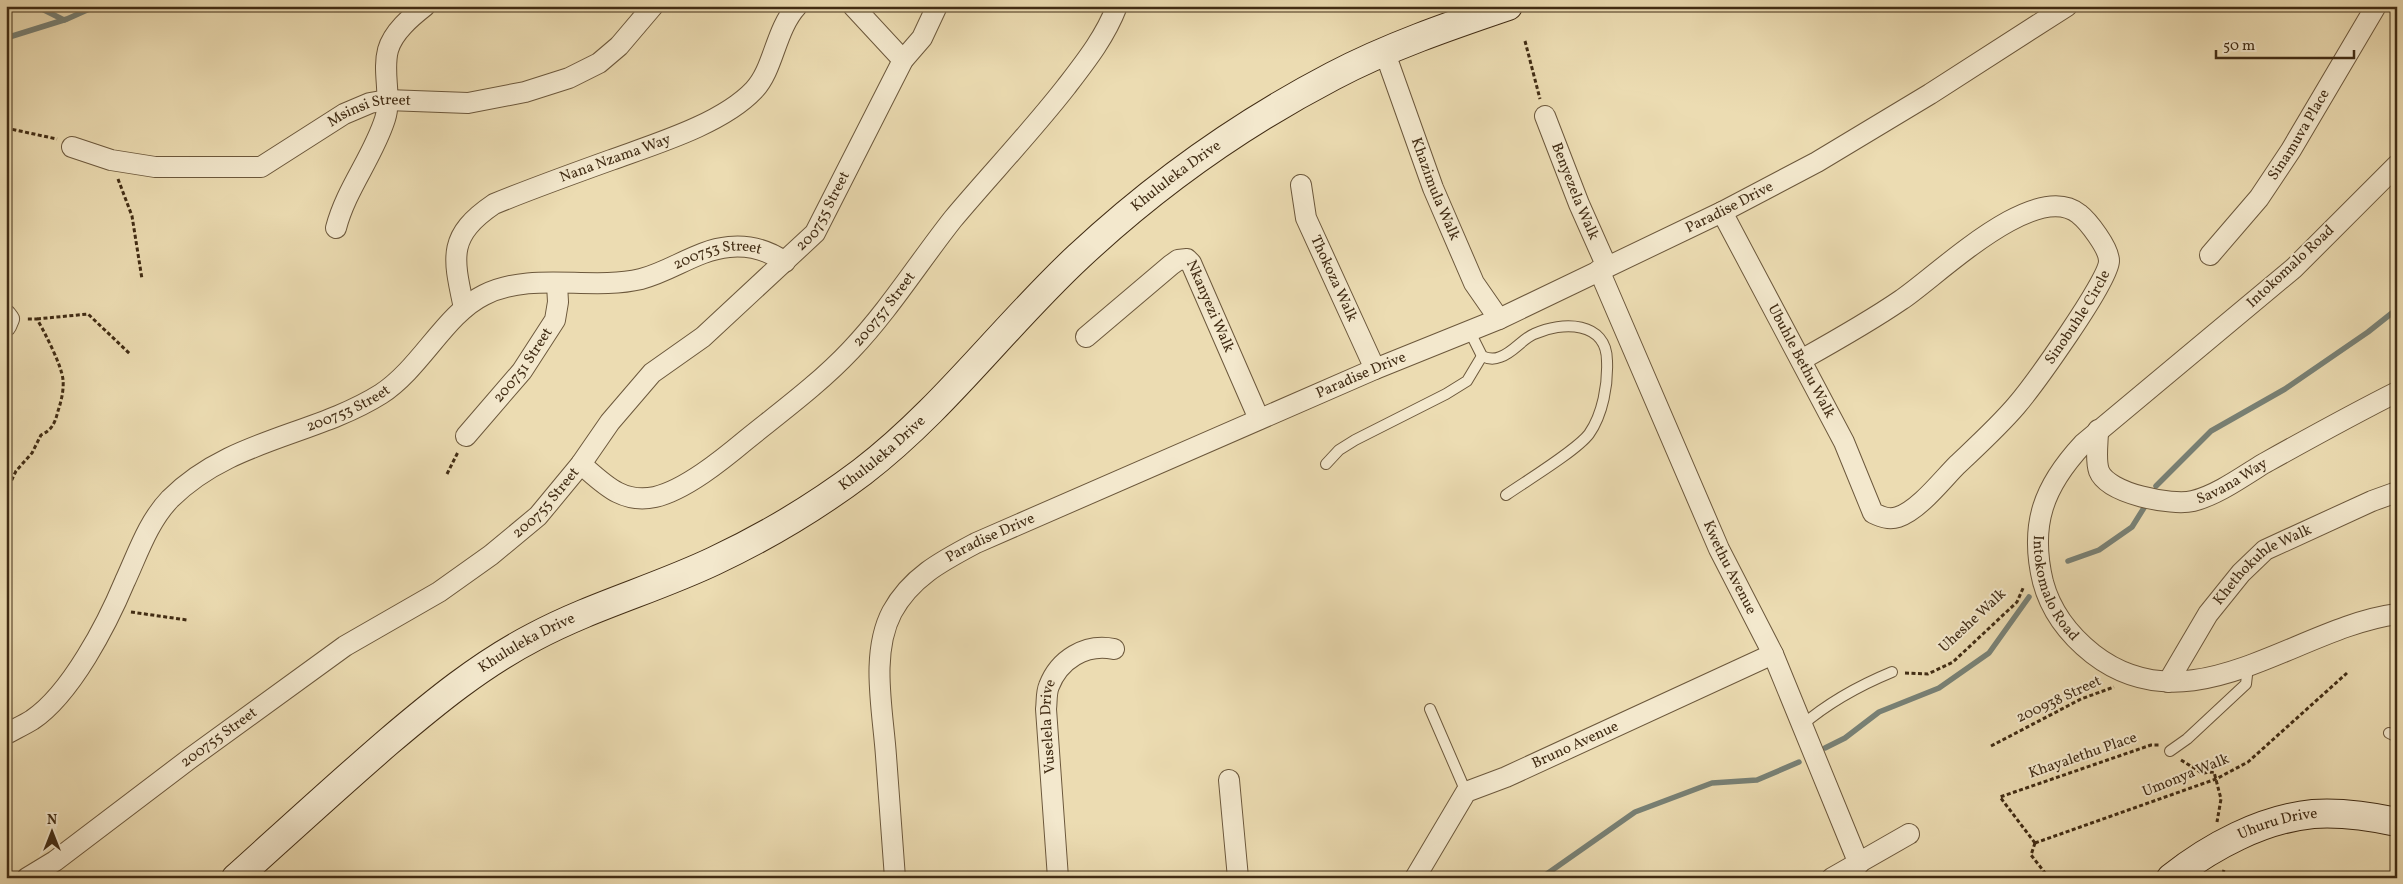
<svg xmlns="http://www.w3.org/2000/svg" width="2403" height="884" viewBox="0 0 2403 884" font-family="Vollkorn,serif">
	<rect width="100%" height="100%" fill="#ecdcb2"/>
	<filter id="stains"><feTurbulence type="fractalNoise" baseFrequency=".004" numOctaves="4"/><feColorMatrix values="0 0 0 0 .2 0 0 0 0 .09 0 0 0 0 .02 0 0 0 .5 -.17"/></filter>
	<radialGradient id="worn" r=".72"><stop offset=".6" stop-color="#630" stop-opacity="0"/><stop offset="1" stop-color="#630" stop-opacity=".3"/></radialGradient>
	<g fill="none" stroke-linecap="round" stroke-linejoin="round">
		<!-- stream -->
		<g stroke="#788176" stroke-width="5.5">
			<path d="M36 6 64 20"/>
			<path d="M6 38 67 19 96 6"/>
			<path d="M2156 486 2211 431 2285 389 2368 332 2397 309"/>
			<path d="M2068 561 2099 550 2132 527 2147 503"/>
			<path d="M1825 748 1845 738 1879 712 1939 688 1989 653 2029 597"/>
			<path d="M1541 878 1635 812 1712 783 1757 780 1799 762"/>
		</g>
		<!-- lane casing -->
		<g stroke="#6c583c" stroke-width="12">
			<g id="lane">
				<path d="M1470 332 1482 356C1488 359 1493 360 1500 357 1513 353 1522 339 1534 334 1562 321 1607 321 1607 361 1608 384 1603 414 1589 434 1576 451 1526 481 1506 495"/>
				<path d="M1326 464 1339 450 1355 440 1446 394 1467 381 1482 356"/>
				<path d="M1430 709 1466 792"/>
				<path d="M1801 726C1829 702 1858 686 1892 672"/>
				<path d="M2389 733 2397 737"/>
				<path d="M2170 751 2187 739 2246 684 2248 666"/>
			</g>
		</g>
		<!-- street casing -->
		<g stroke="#6c583c" stroke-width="22">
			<g id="street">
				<path d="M853 6 903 60"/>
				<path id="s1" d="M1385 53 1433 188 1474 283 1499 319"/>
				<path id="s2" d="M1545 116 1579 204 1607 267"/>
				<path id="s3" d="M72 147 111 160 155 167H261L344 114 370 103 387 100 468 103 525 92 569 78 599 63 619 46 653 6"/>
				<path id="s4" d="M2397 165 2294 268 2083 444C2044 486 2029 524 2043 582 2051 612 2069 635 2093 654 2191 730 2297 627 2397 614"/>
				<path id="s5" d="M1301 185 1306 218 1375 369"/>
				<path id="s6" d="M1722 212 1844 442 1873 513C1882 517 1889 520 1898 517 1919 510 1942 480 1957 465 1977 446 1998 427 2016 406 2033 386 2109 281 2109 261 2109 248 2088 221 2079 214 2035 178 1936 277 1901 300 1869 322 1835 341 1801 360"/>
				<path d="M336 228C346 189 373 157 385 119 392 97 382 72 388 50 393 32 411 17 425 6"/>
				<path id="s7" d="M2210 255 2259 198 2291 150 2376 6"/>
				<path id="s8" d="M1599 270 1719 549 1773 654 1859 864"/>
				<path id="s9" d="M464 308C453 257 447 236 494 204 533 188 572 174 611 160 655 144 722 124 754 90 774 69 775 30 797 6"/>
				<path d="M6 315 9 319 6 326"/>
				<path id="s10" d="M1086 337 1171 265 1178 260 1187 259 1191 263 1259 419"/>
				<path id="s11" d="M2098 430C2098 442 2095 460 2099 471 2108 494 2172 506 2193 501 2217 495 2242 477 2263 464 2308 439 2351 415 2397 392"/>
				<path id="s12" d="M466 436 522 371 555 320 558 302 557 284"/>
				<path id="s13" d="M581 464C604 484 622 504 655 497 685 490 722 460 746 440 782 411 820 383 851 350 889 310 919 262 953 219 990 175 1030 133 1066 87 1086 61 1105 37 1117 6"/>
				<path id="s14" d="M2168 682 2208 614 2241 573 2265 550 2372 501 2397 492"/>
				<path id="s15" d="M6 734C15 729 24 725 32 720 71 694 107 624 125 581 138 553 148 522 170 499 230 439 314 436 381 394 421 368 445 314 484 295 532 271 590 291 641 279 672 271 697 250 729 247 750 245 768 250 785 262"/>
				<path d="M1229 780 1238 878"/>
				<path id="s16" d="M27 878 55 861 188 760 345 646 439 592 491 555 538 516 581 464 610 422 652 373 703 337 815 233 903 60 922 38 937 6"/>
				<path id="s17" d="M895 878C892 837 889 796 886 756 883 711 870 654 892 612 911 577 942 561 976 543L1375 369 1499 319 1722 212 1817 162 1930 94 2067 6"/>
				<path id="s18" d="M1058 878 1046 709C1047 702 1046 693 1049 686 1059 660 1085 643 1114 649"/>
				<path id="s19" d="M1415 878 1466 792 1506 777 1773 654"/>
				<path d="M1832 878 1909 834"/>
			</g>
		</g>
		<!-- secondary casing -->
		<g stroke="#412c14" stroke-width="30">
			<g id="secondary">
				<path id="s20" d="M236 878C287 832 337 786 388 742 434 703 480 665 534 637 592 606 655 589 714 561 765 537 817 506 862 472 943 410 1004 326 1078 257 1154 186 1241 124 1333 76 1388 47 1449 26 1508 6"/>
				<path id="s21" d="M2171 878C2210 847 2262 819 2313 814 2341 812 2369 816 2397 822"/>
			</g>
		</g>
		<!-- path -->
		<g stroke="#412c14" stroke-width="3" stroke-dasharray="4 2.5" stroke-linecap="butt">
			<path d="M1525 41 1540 99"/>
			<path d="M6 128 57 139"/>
			<path d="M118 179 132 216 142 279"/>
			<path d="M37 319 88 314 130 354"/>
			<path d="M447 474 458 452"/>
			<path d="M6 492 16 471 32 453 41 435C52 430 55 423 58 411 61 402 64 390 63 380 62 366 45 333 37 319H27"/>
			<path d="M131 612 187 620"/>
			<path d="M1905 673 1928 674 1953 662 2017 602 2024 586"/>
			<path d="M1991 746 2081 699 2114 687"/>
			<path d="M2181 760 2202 773 2214 772 2221 799 2217 822"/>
			<path d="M2035 843 2000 797 2151 745H2160"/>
			<path d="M2035 843 2216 779 2248 762 2347 673"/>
			<path d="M2035 843 2031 855 2049 878"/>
			<path d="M2221 878 2224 870"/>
		</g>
		<!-- lane -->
		<use href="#lane" stroke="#f3e8cd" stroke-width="10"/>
		<!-- street -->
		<use href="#street" stroke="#f3e8cd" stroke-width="20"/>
		<!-- secondary -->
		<use href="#secondary" stroke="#f3e8cd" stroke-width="28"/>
	</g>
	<g text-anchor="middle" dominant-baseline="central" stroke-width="4" stroke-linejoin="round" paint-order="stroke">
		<!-- street labels -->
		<g font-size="15" fill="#412c14" stroke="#f3e8cd">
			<text stroke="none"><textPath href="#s3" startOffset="316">Msinsi Street</textPath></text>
			<text stroke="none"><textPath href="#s7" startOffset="150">Sinamuva Place</textPath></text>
			<text stroke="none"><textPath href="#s9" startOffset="249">Nana Nzama Way</textPath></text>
			<text stroke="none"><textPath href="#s20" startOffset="1185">Khululeka Drive</textPath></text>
			<text stroke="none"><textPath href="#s1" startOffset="145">Khazimula Walk</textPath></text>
			<text stroke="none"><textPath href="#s2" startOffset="81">Benyezela Walk</textPath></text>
			<text stroke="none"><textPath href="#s17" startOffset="1204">Paradise Drive</textPath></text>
			<text stroke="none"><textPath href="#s16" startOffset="1048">200755 Street</textPath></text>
			<text stroke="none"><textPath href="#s15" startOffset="914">200753 Street</textPath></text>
			<text transform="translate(2291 267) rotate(-43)">Intokomalo Road</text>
			<text stroke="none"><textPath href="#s5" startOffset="100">Thokoza Walk</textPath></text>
			<text stroke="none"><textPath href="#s13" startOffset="384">200757 Street</textPath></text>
			<text stroke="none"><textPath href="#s10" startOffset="182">Nkanyezi Walk</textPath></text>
			<text stroke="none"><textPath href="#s6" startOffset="634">Sinobuhle Circle</textPath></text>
			<text stroke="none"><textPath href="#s6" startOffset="169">Ubuhle Bethu Walk</textPath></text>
			<text stroke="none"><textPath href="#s12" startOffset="91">200751 Street</textPath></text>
			<text stroke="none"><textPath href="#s17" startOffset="799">Paradise Drive</textPath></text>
			<text stroke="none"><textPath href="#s15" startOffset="494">200753 Street</textPath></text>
			<text stroke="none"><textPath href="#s20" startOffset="780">Khululeka Drive</textPath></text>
			<text stroke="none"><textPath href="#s11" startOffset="188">Savana Way</textPath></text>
			<text stroke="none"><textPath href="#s16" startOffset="642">200755 Street</textPath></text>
			<text stroke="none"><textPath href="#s17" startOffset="394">Paradise Drive</textPath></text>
			<text stroke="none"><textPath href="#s8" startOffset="325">Kwethu Avenue</textPath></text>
			<text stroke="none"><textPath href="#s14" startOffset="154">Khethokuhle Walk</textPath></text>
			<text stroke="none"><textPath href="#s4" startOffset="581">Intokomalo Road</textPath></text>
			<text transform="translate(1973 621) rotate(-43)">Uheshe Walk</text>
			<text stroke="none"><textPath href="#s20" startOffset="375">Khululeka Drive</textPath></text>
			<text transform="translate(2059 700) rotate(-25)">200938 Street</text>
			<text stroke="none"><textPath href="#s18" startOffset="152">Vuselela Drive</textPath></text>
			<text stroke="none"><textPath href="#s16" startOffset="238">200755 Street</textPath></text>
			<text stroke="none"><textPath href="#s19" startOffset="219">Bruno Avenue</textPath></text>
			<text transform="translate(2083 756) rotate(-19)">Khayalethu Place</text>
			<text transform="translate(2186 776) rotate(-22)">Umonya Walk</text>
			<text stroke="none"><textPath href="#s21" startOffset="121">Uhuru Drive</textPath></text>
		</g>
	</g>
	<!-- margin -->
	<rect width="2403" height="884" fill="none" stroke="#ecdcb2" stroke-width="25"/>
	<rect x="8" y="8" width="2388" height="869" fill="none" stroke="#412c14" stroke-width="2.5"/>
	<rect x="12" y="12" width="2378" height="859" fill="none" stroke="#412c14"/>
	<!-- north arrow -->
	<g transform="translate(52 832)" stroke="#f3e8cd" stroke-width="4" paint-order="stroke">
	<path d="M0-4L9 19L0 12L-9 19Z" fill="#412c14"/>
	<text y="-8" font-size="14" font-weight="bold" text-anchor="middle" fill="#412c14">N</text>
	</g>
	<!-- scale -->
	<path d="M2216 50v8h138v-8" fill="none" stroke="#412c14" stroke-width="2.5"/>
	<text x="2223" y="50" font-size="15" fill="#412c14" stroke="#f3e8cd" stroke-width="4" paint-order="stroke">50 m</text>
	<rect width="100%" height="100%" filter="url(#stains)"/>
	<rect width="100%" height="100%" fill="url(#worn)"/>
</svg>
